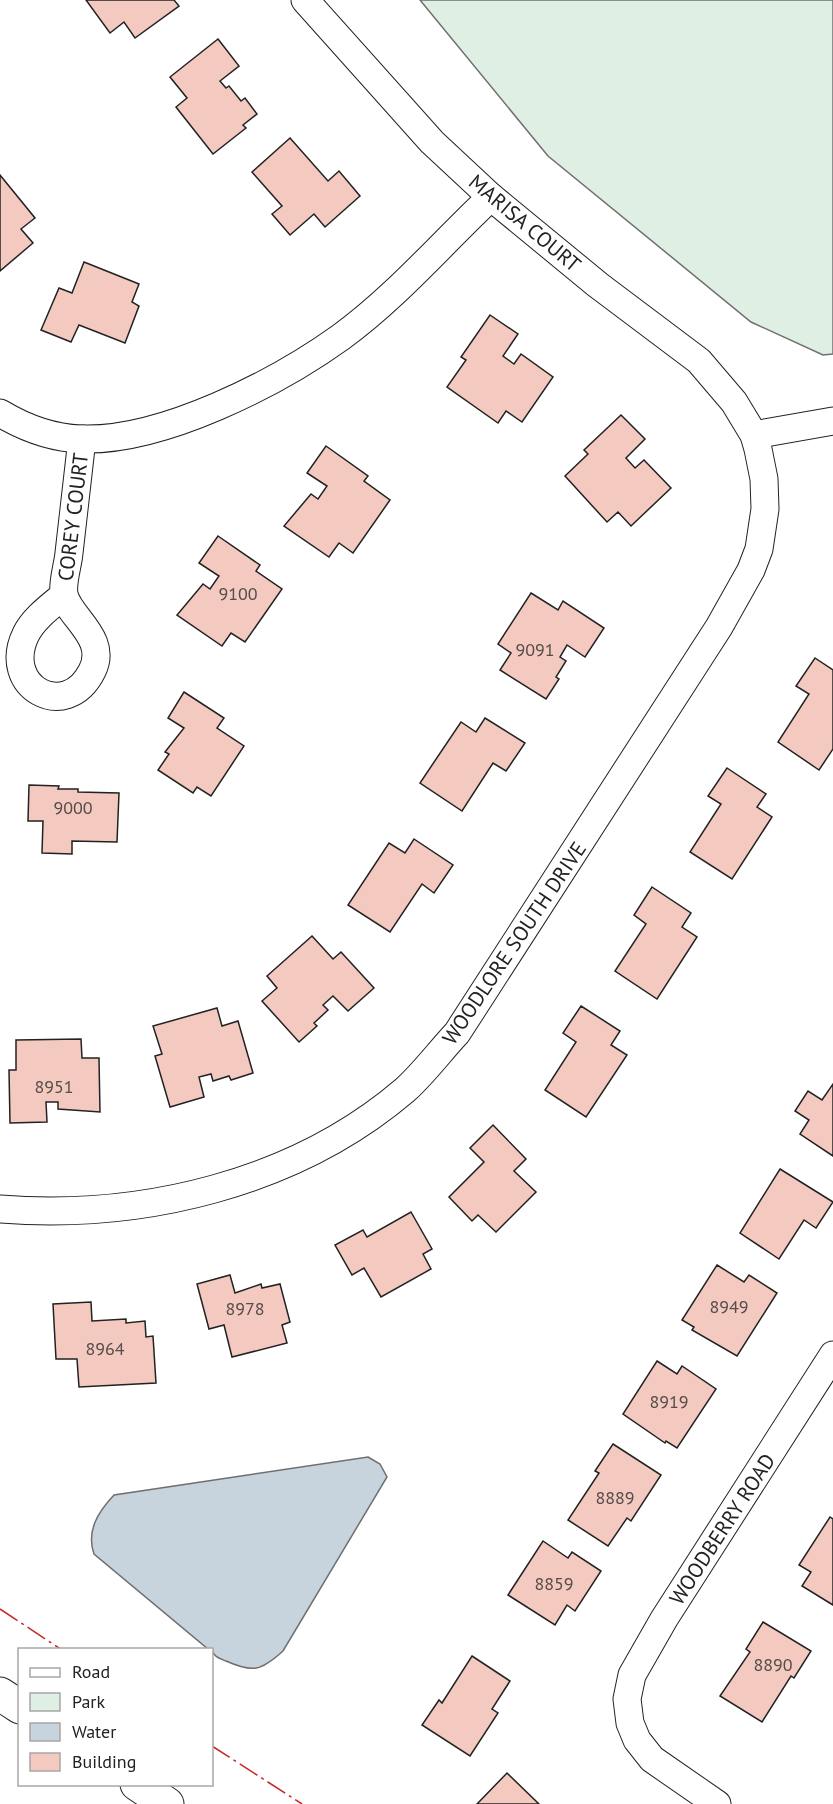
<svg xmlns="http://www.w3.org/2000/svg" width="833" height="1804" viewBox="0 0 833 1804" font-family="'PT Sans',sans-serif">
	<rect width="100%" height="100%" fill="#fff"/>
	<!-- green -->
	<path fill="#e0efe3" stroke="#6f6f6f" stroke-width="1.5" d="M420 0H833V354L823 355 751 322 548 156Z"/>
	<!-- water -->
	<path fill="#c7d3dd" stroke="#6f6f6f" stroke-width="1.5" d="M368 1457 380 1464 387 1477 283 1651C261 1671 253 1673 226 1661 219 1658 214 1657 212 1650L208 1649 94 1554C86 1531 98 1512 114 1495Z"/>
	<!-- building -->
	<g fill="#f3c9c0" stroke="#222" stroke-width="1.5">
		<path d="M86 0H174L179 6 135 38 124 22 110 33Z"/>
		<path d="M218 39 239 66 220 81 226 88 229 86 241 101 245 98 257 114 243 125 246 128 213 154 176 107 187 98 170 77Z"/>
		<path d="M290 138 328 181 339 171 360 196 325 227 314 214 290 235 272 214 282 206 252 172Z"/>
		<path d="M0 175 35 218 21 229 33 243 0 271Z"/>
		<path d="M84 262 139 284 132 302 139 306 125 343 79 325 71 342 41 330 59 288 72 293Z"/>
		<path d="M490 315 518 334 503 356 514 364 521 354 553 377 522 422 506 411 498 423 447 387 466 360 461 357Z"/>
		<path d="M621 415 645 439 626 458 635 468 644 460 671 488 631 526 618 512 607 522 565 476 588 454 584 450Z"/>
		<path d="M326 446 368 476 364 481 390 500 353 553 339 543 329 557 284 526 311 494 318 499 327 486 307 473Z"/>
		<path d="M218 536 260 565 256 571 282 589 245 642 231 633 222 646 177 615 203 584 210 589 219 576 199 563Z"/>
		<path d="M531 593 558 610 563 601 604 628 585 657 567 645 560 657 566 661 556 677 559 679 546 699 500 670 511 653 498 644Z"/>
		<path d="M815 658 833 670V749L819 770 778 742 809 694 796 686Z"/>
		<path d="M184 692 224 718 217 728 244 746 211 796 197 787 193 793 158 770 169 754 165 752 184 728 168 718Z"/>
		<path d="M485 718 525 743 506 771 493 763 462 811 420 783 461 722 476 732Z"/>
		<path d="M727 768 766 794 757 807 772 817 732 879 690 852 721 804 708 796Z"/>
		<path d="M29 785 59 786 58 789H78V792L119 793 117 842 72 841V854L42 853 43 821H28Z"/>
		<path d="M414 839 453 865 434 893 422 884 390 932 348 905 389 843 405 853Z"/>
		<path d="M652 887 691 913 682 927 697 937 657 999 615 971 646 924 634 915Z"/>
		<path d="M312 936 333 959 341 952 374 988 348 1011 333 996 323 1005 328 1010 314 1023 317 1026 299 1042 262 1001 277 988 267 976Z"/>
		<path d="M581 1006 620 1031 611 1045 627 1055 586 1117 545 1090 576 1042 563 1033Z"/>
		<path d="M217 1008 222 1026 238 1021 253 1073 231 1080 229 1076 213 1081 211 1074 199 1077 204 1097 170 1107 155 1056 162 1054 153 1026Z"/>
		<path d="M81 1039 82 1058H99L100 1112 58 1109V1102H46L47 1122 10 1123 9 1070H16V1040Z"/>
		<path d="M833 1084V1156L800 1134 809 1120 795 1111 808 1091 822 1100Z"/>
		<path d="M493 1125 526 1159 514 1171 536 1192 496 1232 478 1215 472 1221 449 1197 484 1162 470 1148Z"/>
		<path d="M780 1169 833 1202 816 1228 804 1220 779 1259 740 1233Z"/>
		<path d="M411 1212 432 1249 423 1254 431 1269 381 1297 364 1268 352 1275 335 1245 363 1230 367 1237Z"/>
		<path d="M717 1265 744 1282 749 1275 777 1293 737 1356 692 1330 694 1327 682 1320Z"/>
		<path d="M230 1275 235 1293 261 1284 262 1288 280 1284 290 1322 282 1325 287 1343 232 1357 224 1325 209 1329 197 1284Z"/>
		<path d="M91 1302 92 1321 126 1319V1323L145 1321 146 1337 153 1336 156 1383 79 1387 77 1359H56L53 1304Z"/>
		<path d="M657 1361 677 1374 682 1366 716 1389 677 1448 666 1441 665 1443 623 1414Z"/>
		<path d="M613 1444 661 1475 631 1521 627 1518 608 1546 568 1520 599 1473 595 1471Z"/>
		<path d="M830 1517 833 1519V1605L802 1586 811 1572 799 1565Z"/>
		<path d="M543 1541 568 1558 572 1552 601 1571 575 1611 567 1605 555 1625 508 1595Z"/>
		<path d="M763 1622 811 1651 794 1678 791 1676 762 1722 720 1696 750 1652 746 1649Z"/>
		<path d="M472 1656 510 1681 492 1709 498 1713 470 1756 422 1725 439 1700 442 1703Z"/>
		<path d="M507 1773 539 1804H477Z"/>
	</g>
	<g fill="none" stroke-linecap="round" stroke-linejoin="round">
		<!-- minor casing -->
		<g stroke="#222" stroke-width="29">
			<g id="minor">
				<path d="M0 413C25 428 52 438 81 439 162 442 277 383 341 337 396 297 442 243 491 197"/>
				<path d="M754 435 833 421"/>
				<path d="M64 595C51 606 34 618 26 634 0 687 66 723 92 671 109 638 68 617 64 594 62 582 68 565 69 553 73 515 78 477 82 439"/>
				<path d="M0 1209C142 1220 295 1184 405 1090 424 1073 440 1051 457 1033L719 627 751 570 759 549 765 509 764 479 758 449 754 435 734 402 699 361 598 285 491 197 432 142 305 0"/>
				<path d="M717 1804 652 1759 637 1740 630 1723 627 1699 632 1675 664 1619 833 1355"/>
			</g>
		</g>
		<!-- tertiary casing -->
		<g stroke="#222" stroke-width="35">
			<g id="tertiary">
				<path d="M0 1694 20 1707"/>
				<path d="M137 1784 167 1804"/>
			</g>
		</g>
		<!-- minor -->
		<use href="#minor" stroke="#fff" stroke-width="27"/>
		<!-- tertiary -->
		<use href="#tertiary" stroke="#fff" stroke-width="33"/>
		<!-- power -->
		<g stroke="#c62828" stroke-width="1.5" stroke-dasharray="21 4.5 3 4.5" stroke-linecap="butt">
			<path d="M0 1609 62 1650"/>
			<path d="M212 1746 302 1804"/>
		</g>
	</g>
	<g text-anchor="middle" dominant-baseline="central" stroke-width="4.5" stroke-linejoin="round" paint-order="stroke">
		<!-- number labels -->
		<g font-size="18" fill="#564c4a">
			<text x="238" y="593">9100</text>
			<text x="535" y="649">9091</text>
			<text x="73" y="807">9000</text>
			<text x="54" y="1086">8951</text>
			<text x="729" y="1306">8949</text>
			<text x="245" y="1308">8978</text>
			<text x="105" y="1348">8964</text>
			<text x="669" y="1401">8919</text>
			<text x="615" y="1497">8889</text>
			<text x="554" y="1583">8859</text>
			<text x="773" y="1664">8890</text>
		</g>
		<!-- street labels -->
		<g font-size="21" fill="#222" stroke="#fff">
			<text transform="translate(525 223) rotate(40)">MARISA COURT</text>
			<text transform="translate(73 517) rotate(-83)">COREY COURT</text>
			<text transform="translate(514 943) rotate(-56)">WOODLORE SOUTH DRIVE</text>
			<text transform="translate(722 1529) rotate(-57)">WOODBERRY ROAD</text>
		</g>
	</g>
	<!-- legend -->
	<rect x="18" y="1648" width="195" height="138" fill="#ffffff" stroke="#a7a7a7" stroke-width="1.5"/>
	<rect x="30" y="1668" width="30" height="9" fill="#ffffff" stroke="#a7a7a7" stroke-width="1.5"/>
	<text x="72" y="1678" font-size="18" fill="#222222">Road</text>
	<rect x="30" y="1693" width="30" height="18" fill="#e0efe3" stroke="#a7a7a7" stroke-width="1.5"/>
	<text x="72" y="1708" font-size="18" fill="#222222">Park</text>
	<rect x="30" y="1723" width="30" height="18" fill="#c7d3dd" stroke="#a7a7a7" stroke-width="1.5"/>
	<text x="72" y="1738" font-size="18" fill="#222222">Water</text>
	<rect x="30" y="1753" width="30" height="18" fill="#f3c9c0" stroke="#a7a7a7" stroke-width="1.5"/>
	<text x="72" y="1768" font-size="18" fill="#222222">Building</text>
</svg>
